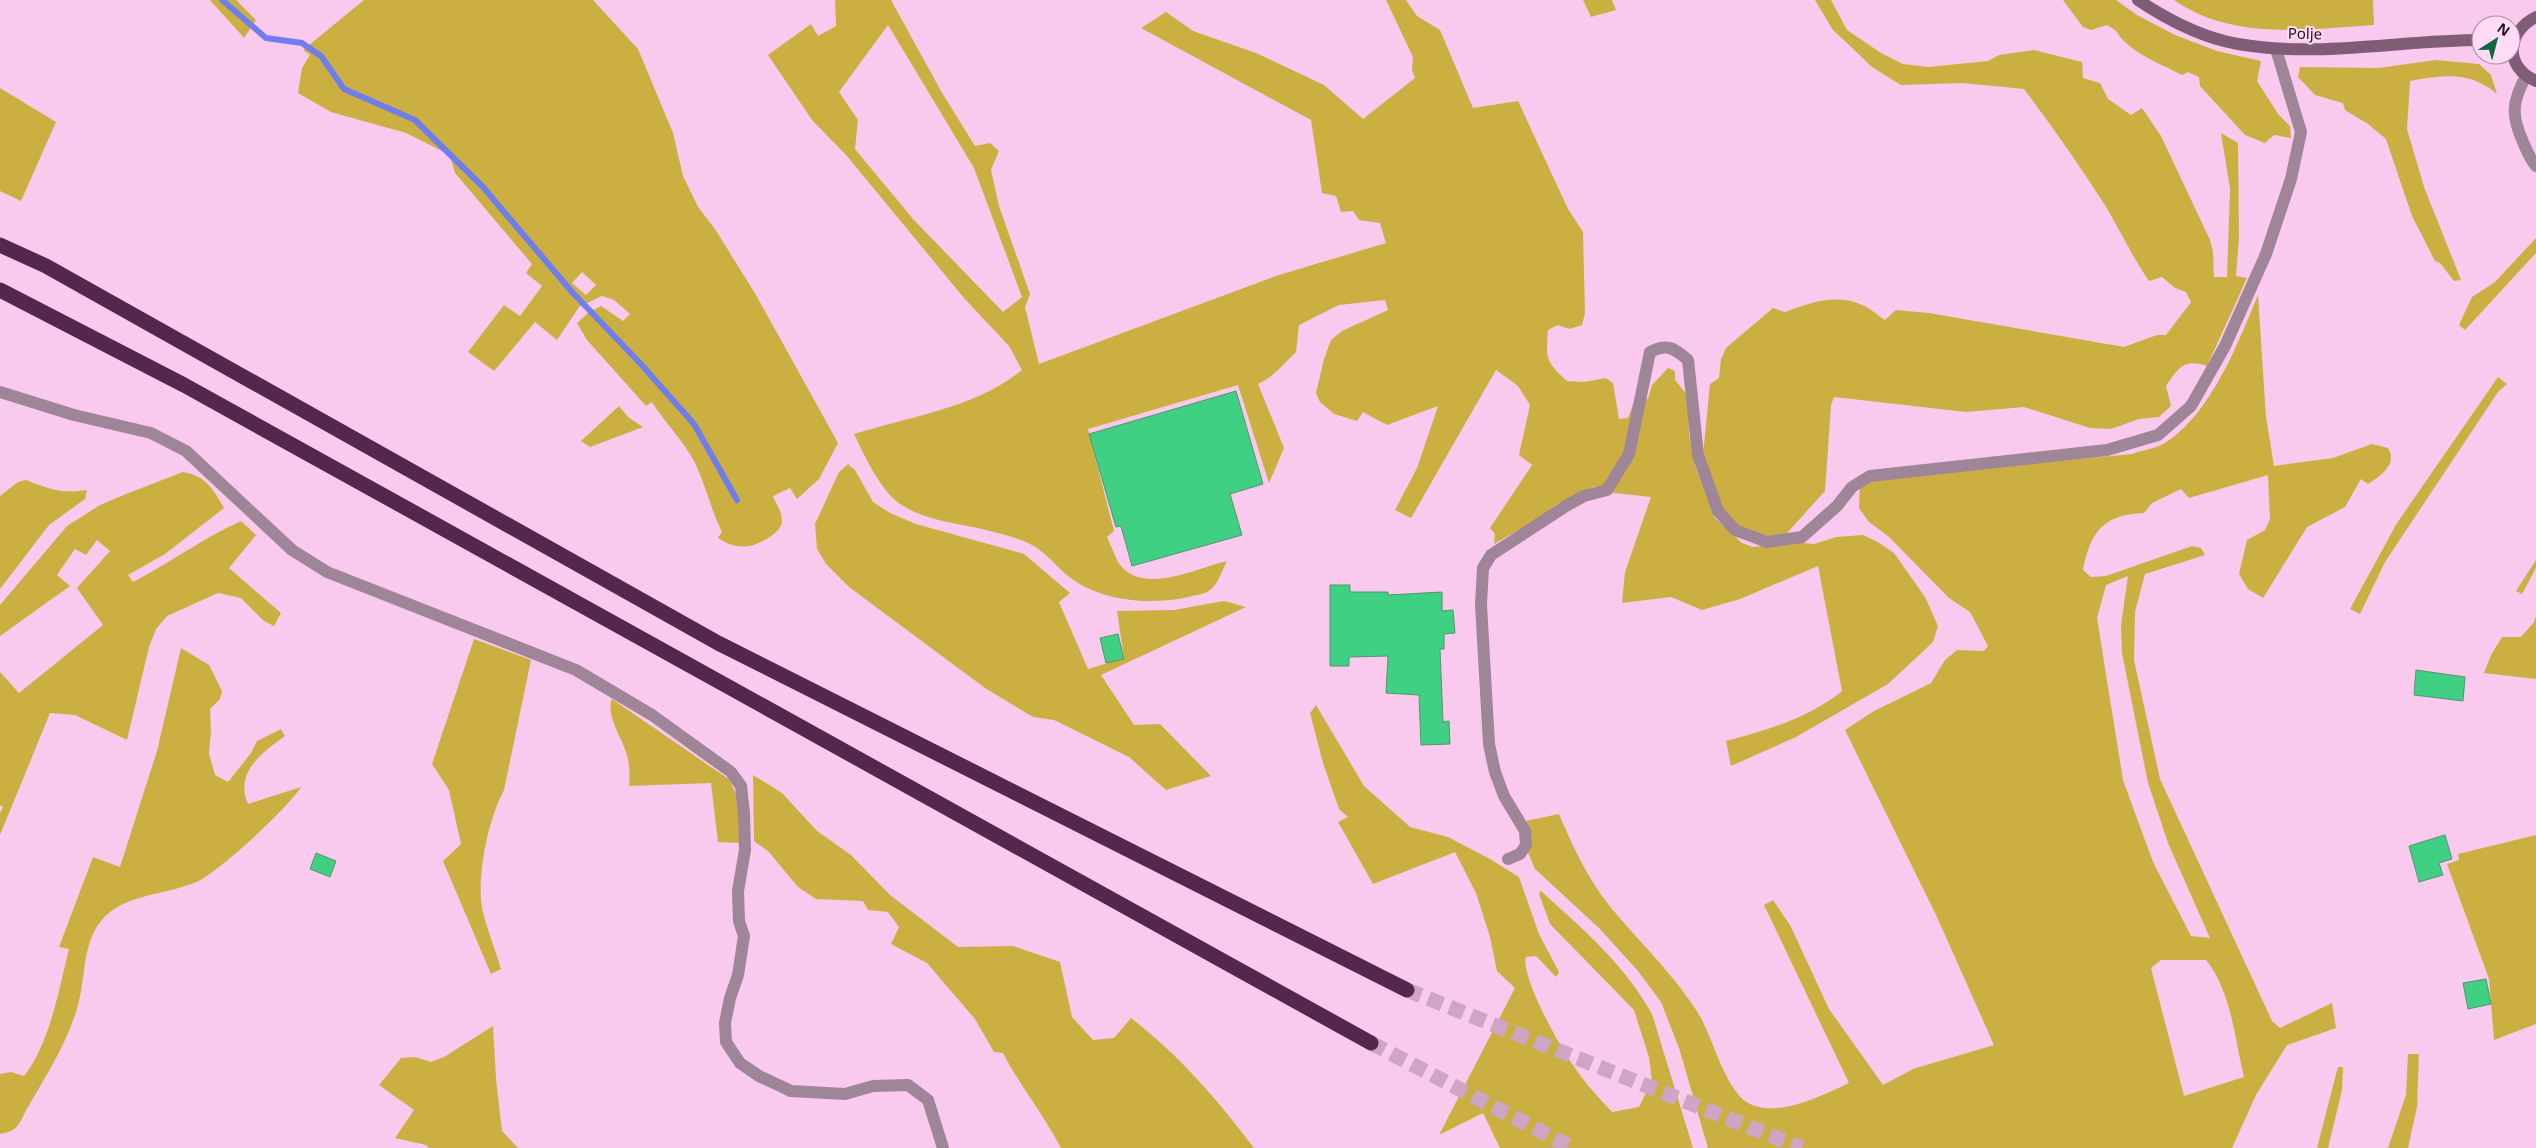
<svg xmlns="http://www.w3.org/2000/svg" width="2536" height="1148" viewBox="0 0 2536 1148" font-family="'Noto Sans',sans-serif">
	<rect width="100%" height="100%" fill="#f9caed"/>
	<!-- green -->
	<g fill="#cbb041" fill-rule="evenodd">
		<path d="M210 0H236L256 20 244 38Z"/>
		<path d="M364 0H593L638 49 673 133 683 176 698 207 715 229 756 295 838 443 819 479 797 499 790 488 773 496C776 504 782 511 782 521 782 527 776 533 771 536 754 548 737 551 718 538L722 532C711 510 706 486 695 463 684 441 665 423 652 402L646 406 587 340 577 323 588 313 601 306 623 321 630 314 614 300 602 296 579 307 557 340 535 322 494 371 468 352 504 305 520 316 542 286 526 273 532 264 455 173 450 155 406 133 331 112 298 93 302 68 310 55 303 50ZM582 272 596 285 586 295 572 283Z"/>
		<path d="M835 0H891L941 91 975 146 990 143 999 151 991 170 999 206 1030 294 1025 307 1039 364 1279 275 1386 243 1380 223 1359 220 1353 211 1341 212 1336 196 1322 193 1311 120 1141 28 1166 12 1193 31 1256 53 1324 85 1363 119 1415 78 1412 70 1413 57 1386 0H1406L1417 16 1440 30 1473 108 1518 101 1568 209 1583 232 1585 313 1582 325 1569 329 1558 325 1548 330C1546 360 1545 360 1567 381L1584 382 1606 378 1613 383 1619 419 1628 418 1635 399H1648L1652 385 1668 368 1675 371V380L1688 396 1689 433 1695 465 1715 518 1742 543 1753 547 1793 542 1814 544 1836 537 1863 535 1878 542 1894 553 1925 597 1938 626 1933 642 1888 684 1796 737 1731 766 1726 741C1768 730 1809 718 1842 691L1818 566 1740 599 1702 610 1671 597 1622 603 1625 572 1651 497 1596 491 1595 486 1556 505 1538 519 1494 544 1495 534 1490 528 1532 465 1519 455 1530 405 1518 386 1496 370 1411 518 1395 510 1417 468 1438 406 1387 425 1363 412 1357 421 1334 414 1320 402 1316 393 1324 359 1331 340 1342 331 1388 310 1385 300 1339 305 1299 325 1296 352C1283 364 1274 377 1258 384L1284 448 1269 483 1238 385 1088 429 1114 531 1107 537C1111 545 1114 554 1118 562 1141 597 1196 568 1227 561 1221 572 1218 586 1207 592 1202 595 1194 595 1189 597 1151 605 1104 602 1072 579 1058 569 1047 553 1032 545 1017 537 998 533 982 529 951 522 910 519 888 493 873 475 864 454 854 434 911 416 975 408 1022 370L1009 346 964 298 847 156 812 120 768 55 811 24 818 36 836 26ZM888 25 974 168 1022 297 1003 312 913 219 855 149 858 120 839 92Z"/>
		<path d="M1583 0H1612L1616 10 1591 17Z"/>
		<path d="M1815 0H1831L1847 30 1881 53 1903 64 1928 67 1988 61 1999 55 2034 50 2082 62 2083 78 2100 83 2108 99 2131 115 2142 108 2161 136 2210 240 2213 251 2214 277H2227L2230 189 2221 133 2238 143 2239 236 2236 276 2247 278 2207 366C2184 358 2178 368 2166 386L2171 406 2159 417 2139 419 2111 429 2090 428 2024 407 1966 412 1834 397 1831 405 1825 491 1787 533 1762 537 1743 531 1717 502 1703 455 1710 384 1719 378 1721 359 1726 348 1773 308 1785 312C1808 303 1838 293 1862 305 1870 308 1877 315 1885 320L1896 310 1929 313 2124 347 2157 335H2166L2191 302 2186 292 2175 288 2162 277 2149 281C2132 256 2119 228 2103 202 2078 163 2052 126 2024 89L1963 83 1901 85 1872 67 1850 46 1833 30Z"/>
		<path d="M2063 0H2116L2137 15 2175 35 2217 51 2261 61 2257 81 2278 114 2290 126 2291 138 2274 135 2265 143 2245 135 2200 86 2199 77 2188 72 2182 75C2165 66 2137 55 2124 41 2116 33 2120 32 2107 25L2091 30 2083 27Z"/>
		<path d="M2174 0H2373L2374 25C2308 29 2232 41 2174 0Z"/>
		<path d="M2436 60 2479 64 2491 75 2497 94C2470 71 2443 75 2410 81L2407 129 2424 187 2461 280 2454 281 2440 263 2435 261 2412 216 2386 139 2368 124 2345 110 2343 103 2315 95 2298 77 2300 67 2378 68Z"/>
		<path d="M0 88 56 122 21 201 0 191Z"/>
		<path d="M2536 238V253L2465 330 2459 325 2472 297 2495 282Z"/>
		<path d="M2258 295 2266 417 2274 466 2333 458 2372 444 2388 448C2398 464 2381 476 2368 484L2361 479 2345 507 2307 527 2263 598 2248 589 2239 574 2247 540 2265 530 2270 519 2268 475 2189 498 2181 489 2152 503 2144 513C2103 514 2090 533 2083 570L2091 577 2106 576 2192 546 2201 548 2205 555 2145 574 2135 612 2134 660 2160 779 2272 1021 2280 1028 2332 1003 2336 1028 2287 1045 2256 1095 2232 1148H1708L1679 1048 1661 1002 1638 971 1599 928 1535 869 1527 850 1520 822 1559 814C1572 845 1587 877 1608 904 1638 941 1677 977 1701 1018 1713 1040 1726 1090 1748 1103 1777 1119 1823 1095 1849 1083L1764 905 1773 900 1790 925 1829 1009 1883 1085 1913 1069 1994 1045 1937 917 1845 730 1874 711 1931 683 1945 660 1957 650 1984 651 1988 646 1970 612 1949 598 1888 536 1869 522 1859 508 1860 485 1877 478 2132 454C2143 450 2158 448 2168 441 2212 411 2238 343 2258 295ZM2128 576 2121 625 2122 653 2148 783 2168 843 2210 938 2191 936 2153 862 2123 780 2097 618 2106 585ZM2161 960H2206C2231 990 2235 1040 2244 1077L2184 1096 2151 968Z"/>
		<path d="M2498 377 2507 384 2498 392 2385 562 2360 614 2350 609 2397 523Z"/>
		<path d="M619 406 628 417 643 427 590 447 581 441Z"/>
		<path d="M848 464 855 470 873 502 890 513 916 524 1024 554 1070 593 1059 602 1088 669 1124 658 1117 611 1174 610 1224 601 1246 607 1101 675 1134 725 1160 724 1211 776 1166 790 1129 757 1054 720 1033 717 985 688 849 587 826 564 817 549 815 524 839 472Z"/>
		<path d="M183 472C205 475 214 490 224 508L165 554 128 575 133 582C170 563 203 538 241 521L256 535 229 568 281 613 274 626 264 621 241 598 218 593 167 616 156 629 149 647 127 740 75 715 50 713 0 835V813L3 807 0 805V672L19 693 103 625 77 588 110 551 97 540 86 555 75 549 57 575 70 586 0 636V605L67 526 100 505 126 494Z"/>
		<path d="M26 480C50 489 60 494 87 490L85 499 49 525 0 589V496L18 482Z"/>
		<path d="M2536 560V568L2522 594 2516 591Z"/>
		<path d="M2536 616V679L2484 673 2491 655 2502 637H2521L2534 622Z"/>
		<path d="M474 639 531 660 504 790C489 818 479 866 481 899 482 918 496 950 501 969L491 974 443 861 461 844 449 790 432 764Z"/>
		<path d="M181 648 209 665 222 691 220 699 210 709 211 731 209 754 215 775 228 782 251 753 257 741 281 729 285 736C263 752 234 772 248 804L301 787C289 807 216 875 194 883 164 895 123 894 101 921 82 945 86 977 78 1005 68 1042 47 1074 28 1107 24 1113 20 1126 14 1129 11 1132 4 1133 0 1134V1074L11 1072 24 1076C50 1043 59 989 69 949L59 947 93 857 120 867 157 751Z"/>
		<path d="M612 699 730 780 739 802V843L718 842 711 783 629 786C630 774 630 766 627 755 623 740 605 714 612 699Z"/>
		<path d="M1316 705 1364 786 1410 827 1448 837 1490 859 1519 877 1539 934 1559 972 1556 977 1536 956 1526 957C1520 975 1560 1047 1573 1065 1584 1082 1598 1097 1612 1112L1639 1107 1652 1081 1649 1057 1634 1010 1550 924 1539 894 1541 891C1582 928 1625 965 1652 1014L1693 1148H1500L1483 1113 1439 1135 1515 988 1497 971 1490 937 1476 893 1455 852 1373 884 1338 822 1348 817 1339 809 1323 763 1310 713Z"/>
		<path d="M753 775 782 793 817 831 851 855 890 895 958 947 1013 946 1060 962 1072 1017 1093 1040 1114 1038 1131 1018C1181 1057 1216 1098 1254 1148H1061C1044 1115 1020 1086 1003 1053L994 1052 975 1019 927 963 891 944 899 927 888 912 868 910 863 901 816 899 798 887 768 851 754 841Z"/>
		<path d="M2536 835V1024L2494 1040 2489 979 2447 864 2459 860 2458 854Z"/>
		<path d="M493 1026 496 1079 502 1131 518 1148H429L426 1145 395 1138 414 1110 379 1085 401 1058 415 1057 431 1062 444 1057Z"/>
		<path d="M2408 1054H2419L2417 1107 2408 1148H2388L2406 1095Z"/>
		<path d="M2338 1067H2343L2342 1090 2328 1148H2317Z"/>
	</g>
	<g fill="none" stroke-linecap="round" stroke-linejoin="round">
		<!-- stream -->
		<path stroke="#707dec" stroke-width="6" d="M222 0 266 38 302 43 321 56 344 89 415 120 483 187 572 292 639 362 694 424 737 500"/>
	</g>
	<!-- building -->
	<g fill="#3fd083" stroke="#57936e">
		<path d="M1236 391 1263 484 1230 494 1242 535 1132 566 1121 526 1116 527 1089 434Z"/>
		<path d="M1330 585H1350V592H1388V595L1442 592V611L1453 610 1455 633 1444 634V649H1440L1443 722 1449 721 1450 744 1421 745 1419 695 1386 693 1388 656 1349 657V666H1330Z"/>
		<path d="M1118 634 1124 659 1106 663 1100 638Z"/>
		<path d="M2416 670 2465 677 2463 701 2414 695Z"/>
		<path d="M2445 835 2452 859 2439 863 2443 875 2419 882 2409 846Z"/>
		<path d="M316 853 336 861 330 877 310 869Z"/>
		<path d="M2486 979 2491 1004 2468 1009 2463 983Z"/>
	</g>
	<g fill="none" stroke-linecap="round" stroke-linejoin="round">
		<!-- highway-tunnel -->
		<g stroke="#cea5c4" stroke-width="15" stroke-dasharray="15 8" stroke-linecap="butt">
			<path d="M1407 990 1802 1148"/>
			<path d="M1371 1043 1573 1148"/>
		</g>
		<!-- street -->
		<g stroke="#9e8698" stroke-width="12">
			<path d="M2526 76C2512 102 2511 115 2523 142 2527 151 2530 159 2536 166"/>
			<path d="M0 392 74 415 151 433 186 451 292 550 327 572 576 670 652 715 731 772 741 786 744 813 745 850 738 891 739 921 744 936 738 975 730 998 725 1023 726 1042 740 1063 759 1076 791 1091 845 1094 873 1086 908 1085 928 1100 943 1148"/>
			<path d="M1508 859 1520 854 1526 845 1525 831 1504 796 1495 772 1489 744 1481 605 1483 568 1491 555 1566 506 1584 496 1607 490 1629 454 1650 352C1667 343 1674 348 1688 360L1698 455 1718 511 1735 530 1767 542 1802 537 1837 506 1852 487 1870 476 2107 450 2158 435 2191 406 2225 346 2266 254 2291 179 2301 132 2276 49"/>
		</g>
		<!-- secondary -->
		<g stroke="#805d77" stroke-width="12">
			<path d="M2138 0C2168 20 2203 38 2238 44 2319 58 2400 40 2481 40"/>
			<path d="M2536 17C2506 32 2504 67 2536 81"/>
		</g>
		<!-- highway -->
		<g stroke="#56274c" stroke-width="15">
			<path d="M0 245 46 266 718 643 1407 990"/>
			<path d="M0 290 184 385 1371 1043"/>
		</g>
	</g>
	<g text-anchor="middle" dominant-baseline="central" stroke-width="4" stroke-linejoin="round" paint-order="stroke">
		<!-- street labels -->
		<g font-size="15" fill="#230f1e" stroke="#ffdbf5">
			<text transform="translate(2305 33) rotate(1)">Polje</text>
		</g>
	</g>
	<!-- north arrow -->
	<g transform="translate(2496 40) rotate(36)"><circle r="24" fill="#ffdbf5" stroke="#a7899f"/>
	<path d="M0-4L9 19L0 12L-9 19Z" fill="#0b693d"/>
	<text y="-8" font-size="14" font-weight="bold" text-anchor="middle" fill="#230f1e">N</text>
	</g>
</svg>
